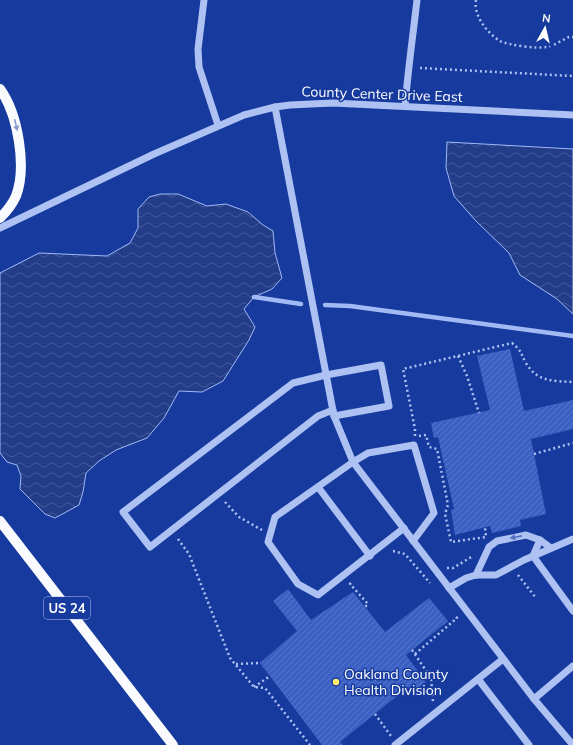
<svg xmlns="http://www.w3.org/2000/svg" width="573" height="745" viewBox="0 0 573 745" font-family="Mulish,sans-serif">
	<defs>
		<pattern id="water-waves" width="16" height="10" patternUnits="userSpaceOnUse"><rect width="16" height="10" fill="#233d89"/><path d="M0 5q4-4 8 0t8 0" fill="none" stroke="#445a9b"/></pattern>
		<pattern id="building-hatch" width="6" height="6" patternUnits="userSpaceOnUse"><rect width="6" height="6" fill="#3b60c3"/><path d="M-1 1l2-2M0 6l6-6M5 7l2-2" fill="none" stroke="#5878cc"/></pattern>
	</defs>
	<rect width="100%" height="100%" fill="#163a9d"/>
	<!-- water -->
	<g fill="url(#water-waves)" stroke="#a1b9f5">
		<path d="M447 142 573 149V314L557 299 520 275 509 253 476 221 454 196 446 168Z"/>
		<path d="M160 194H178L207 206 226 204 248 212 263 225 273 231 275 253 282 278 272 289 254 297 244 309 255 327 249 340 223 381 202 392 179 391 164 418 147 438 116 450 99 461 86 473 83 492 79 505 55 518 45 514 20 489 21 476 17 465 7 462 0 453V273L39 253 107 256 130 243 138 228V209L149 197Z"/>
	</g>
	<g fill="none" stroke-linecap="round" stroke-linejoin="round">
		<!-- stream -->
		<g stroke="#a1b9f5" stroke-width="4.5">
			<path d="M254 297 301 304"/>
			<path d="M325 305 350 306 573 336"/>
		</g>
	</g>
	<!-- building -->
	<g fill="url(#building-hatch)">
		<path d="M510 349 524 411 573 400V429L531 439 546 514 520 520 521 526 492 533 490 526 455 535 451 510 454 509 438 437 434 438 431 423 490 410 477 356Z"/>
		<path d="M288 589 311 620 353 592 385 632 429 598 448 621 406 655 426 682 413 693 408 687 340 742 343 745H322L260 663 297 631 273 601Z"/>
	</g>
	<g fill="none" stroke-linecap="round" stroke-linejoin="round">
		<!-- path -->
		<g stroke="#aec1f3" stroke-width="2.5" stroke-dasharray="2 3" stroke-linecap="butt">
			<path d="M476 0C473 15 487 33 500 41 508 45 537 49 546 47 554 46 562 40 569 37H573"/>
			<path d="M420 68 573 76"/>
			<path d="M458 356 467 376 479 413"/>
			<path d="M415 436V429L403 369 512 343C523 352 520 353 526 363 537 382 554 381 573 382"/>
			<path d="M419 436 426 435 429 447 437 449 448 505 445 514 451 542 486 537 485 528"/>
			<path d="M534 454 573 443"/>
			<path d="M225 502 239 517 262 530"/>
			<path d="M178 539 189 554 230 658 254 687 265 688 310 745"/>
			<path d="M393 551 405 554 430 583"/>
			<path d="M447 568H453L473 556"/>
			<path d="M518 575 536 598"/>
			<path d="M351 583 350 584 368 604 365 607"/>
			<path d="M412 650 431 678 433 702"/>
			<path d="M415 654 457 618 456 617"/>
			<path d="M236 664 260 663"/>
			<path d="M254 687 270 676"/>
			<path d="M375 714 391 736"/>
		</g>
		<!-- minor -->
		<g stroke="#aec1f3" stroke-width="7">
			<path d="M204 0 198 49 199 67 218 125"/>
			<path d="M405 106C408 70 413 35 417 0"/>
			<path d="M275 107 334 416 353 462 534 699 573 745"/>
			<path d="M0 228 154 154 244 115 275 107 290 105 333 103 573 115"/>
			<path d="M333 410 318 416 150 547 123 512 293 383 326 375 381 365 389 406 334 416"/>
			<path d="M318 487 370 556"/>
			<path d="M404 528 318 595 298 584 268 542 275 517 353 462 368 453 414 445 434 513 413 541"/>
			<path d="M540 540 533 556 573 611"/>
			<path d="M476 575 489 547 497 541 526 535 540 540 551 548"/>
			<path d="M449 588 466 578 476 575H496L524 560 573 539"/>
			<path d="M478 679 529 745"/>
			<path d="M534 699 573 666"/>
			<path d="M395 745 503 659"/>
		</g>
		<!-- major -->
		<g stroke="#fafbff" stroke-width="10">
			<path d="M0 89C18 114 27 167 16 196 12 205 7 211 0 218"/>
			<path d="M0 521 173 745"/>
		</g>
	</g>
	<!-- one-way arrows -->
	<defs><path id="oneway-solid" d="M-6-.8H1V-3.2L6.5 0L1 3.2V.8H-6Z"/></defs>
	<use fill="#889ace" href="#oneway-solid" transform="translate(16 125) rotate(77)"/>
	<use fill="#5370bf" href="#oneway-solid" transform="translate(516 537) rotate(169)"/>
	<!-- markers -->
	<circle fill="#ffee70" stroke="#163a9d" stroke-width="1.5" cx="336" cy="682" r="4"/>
	<g text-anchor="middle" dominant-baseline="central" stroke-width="3" stroke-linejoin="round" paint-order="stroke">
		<!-- shield labels -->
		<rect fill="#163a9d" stroke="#b9c4e2" stroke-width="1" x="44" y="597" width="46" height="22" rx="3"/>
		<g font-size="13" font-weight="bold" fill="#fff">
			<text x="67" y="608">US 24</text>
		</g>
		<!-- street labels -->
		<g font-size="14" fill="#fff" stroke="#163a9d">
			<text transform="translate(382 94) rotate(2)">County Center Drive East</text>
		</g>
		<!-- poi labels -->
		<g font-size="14" fill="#fff" stroke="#163a9d" text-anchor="start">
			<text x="344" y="674">Oakland County<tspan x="344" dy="16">Health Division</tspan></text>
		</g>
	</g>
	<!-- north arrow -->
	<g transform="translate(545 28) rotate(8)" stroke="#163a9d" stroke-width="3" paint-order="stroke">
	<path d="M0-3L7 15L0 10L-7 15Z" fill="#ffffff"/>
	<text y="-6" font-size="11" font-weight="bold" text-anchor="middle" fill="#ffffff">N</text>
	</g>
</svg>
